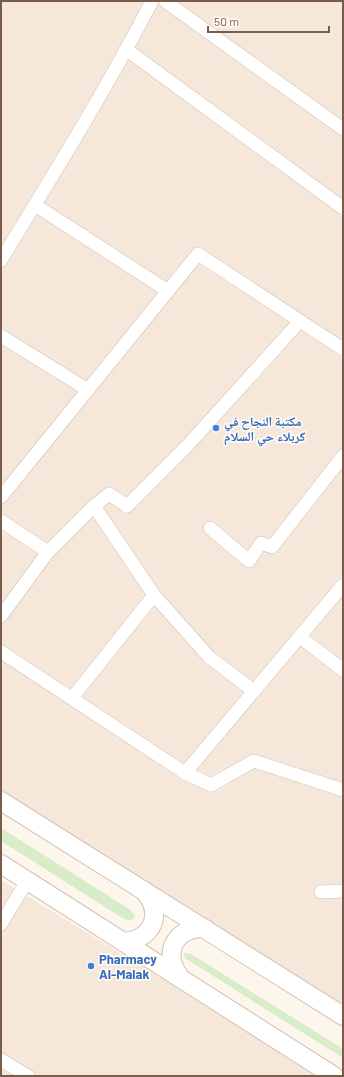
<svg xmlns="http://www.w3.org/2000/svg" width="344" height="1077" viewBox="0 0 344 1077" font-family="Barlow,'Noto Naskh Arabic',sans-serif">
	<rect width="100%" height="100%" fill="#fdf6ec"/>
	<!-- residential -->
	<g fill="#f5e8da">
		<path d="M1 1H343V1022L1 792Z"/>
		<path d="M1 880 321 1076H1Z"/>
	</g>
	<!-- green -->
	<g fill="#d8ecc9">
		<path d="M1 828 129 909 135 916 133 919 129 920 124 919 1 841Z"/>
		<path d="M184 953 191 954 343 1049V1058L185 958Z"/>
	</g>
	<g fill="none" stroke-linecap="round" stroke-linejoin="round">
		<!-- street casing -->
		<g stroke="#d1beb0" stroke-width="14">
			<g id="street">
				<path d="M165 1 343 129"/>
				<path d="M127 50 343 208"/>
				<path d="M35 205 168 291"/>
				<path d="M1 260C53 175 106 90 152 1"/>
				<path d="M1 336 88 390"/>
				<path d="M1 497 198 254 343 349"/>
				<path d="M94 506 154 595 209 657 254 691"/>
				<path d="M1 521 48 552"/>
				<path d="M210 528 249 561 261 543 272 547 343 456"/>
				<path d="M1 616 48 552 94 506 109 494 127 506 188 445 300 321"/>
				<path d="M300 637 343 670"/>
				<path d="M1 652 185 773 211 785 254 761 343 790"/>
				<path d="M72 698 154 595"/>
				<path d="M185 773 343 585"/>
				<path d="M321 892 343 891"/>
				<path d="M1 924 27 881"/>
				<path d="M1 1060 28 1076"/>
			</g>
		</g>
		<!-- secondary casing -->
		<g stroke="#d6c0b0" stroke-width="20">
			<g id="secondary">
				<path d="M1 801 343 1016"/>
				<path d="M1 864 334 1076"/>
				<path d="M123 942C153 940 164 913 144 891"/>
				<path d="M180 977C162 954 174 928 204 928"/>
			</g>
		</g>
		<!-- street -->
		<use href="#street" stroke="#fff" stroke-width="13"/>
		<!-- secondary -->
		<use href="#secondary" stroke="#fff" stroke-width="18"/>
	</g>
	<!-- markers -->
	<g fill="#3f7fe0" stroke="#fffaf3" stroke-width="1.5">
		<circle cx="216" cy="428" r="4"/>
		<circle cx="91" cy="966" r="4"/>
	</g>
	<g text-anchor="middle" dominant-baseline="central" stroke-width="3.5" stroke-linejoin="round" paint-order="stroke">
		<!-- shop labels -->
		<g font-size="13" font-weight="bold" fill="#366cbe" stroke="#fffaf3" text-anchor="start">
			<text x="224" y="421">مكتبة النجاح في<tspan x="224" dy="15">كربلاء حي السلام</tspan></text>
			<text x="99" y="959">Pharmacy<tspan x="99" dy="15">Al-Malak</tspan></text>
		</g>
	</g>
	<!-- border -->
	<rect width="344" height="1077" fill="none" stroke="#7a5c4d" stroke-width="4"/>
	<!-- scale -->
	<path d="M208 26v6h121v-6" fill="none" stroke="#7a5c4d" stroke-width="2"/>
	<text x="214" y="26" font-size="12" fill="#7a5c4d" stroke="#fffaf3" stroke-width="3" paint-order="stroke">50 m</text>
</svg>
